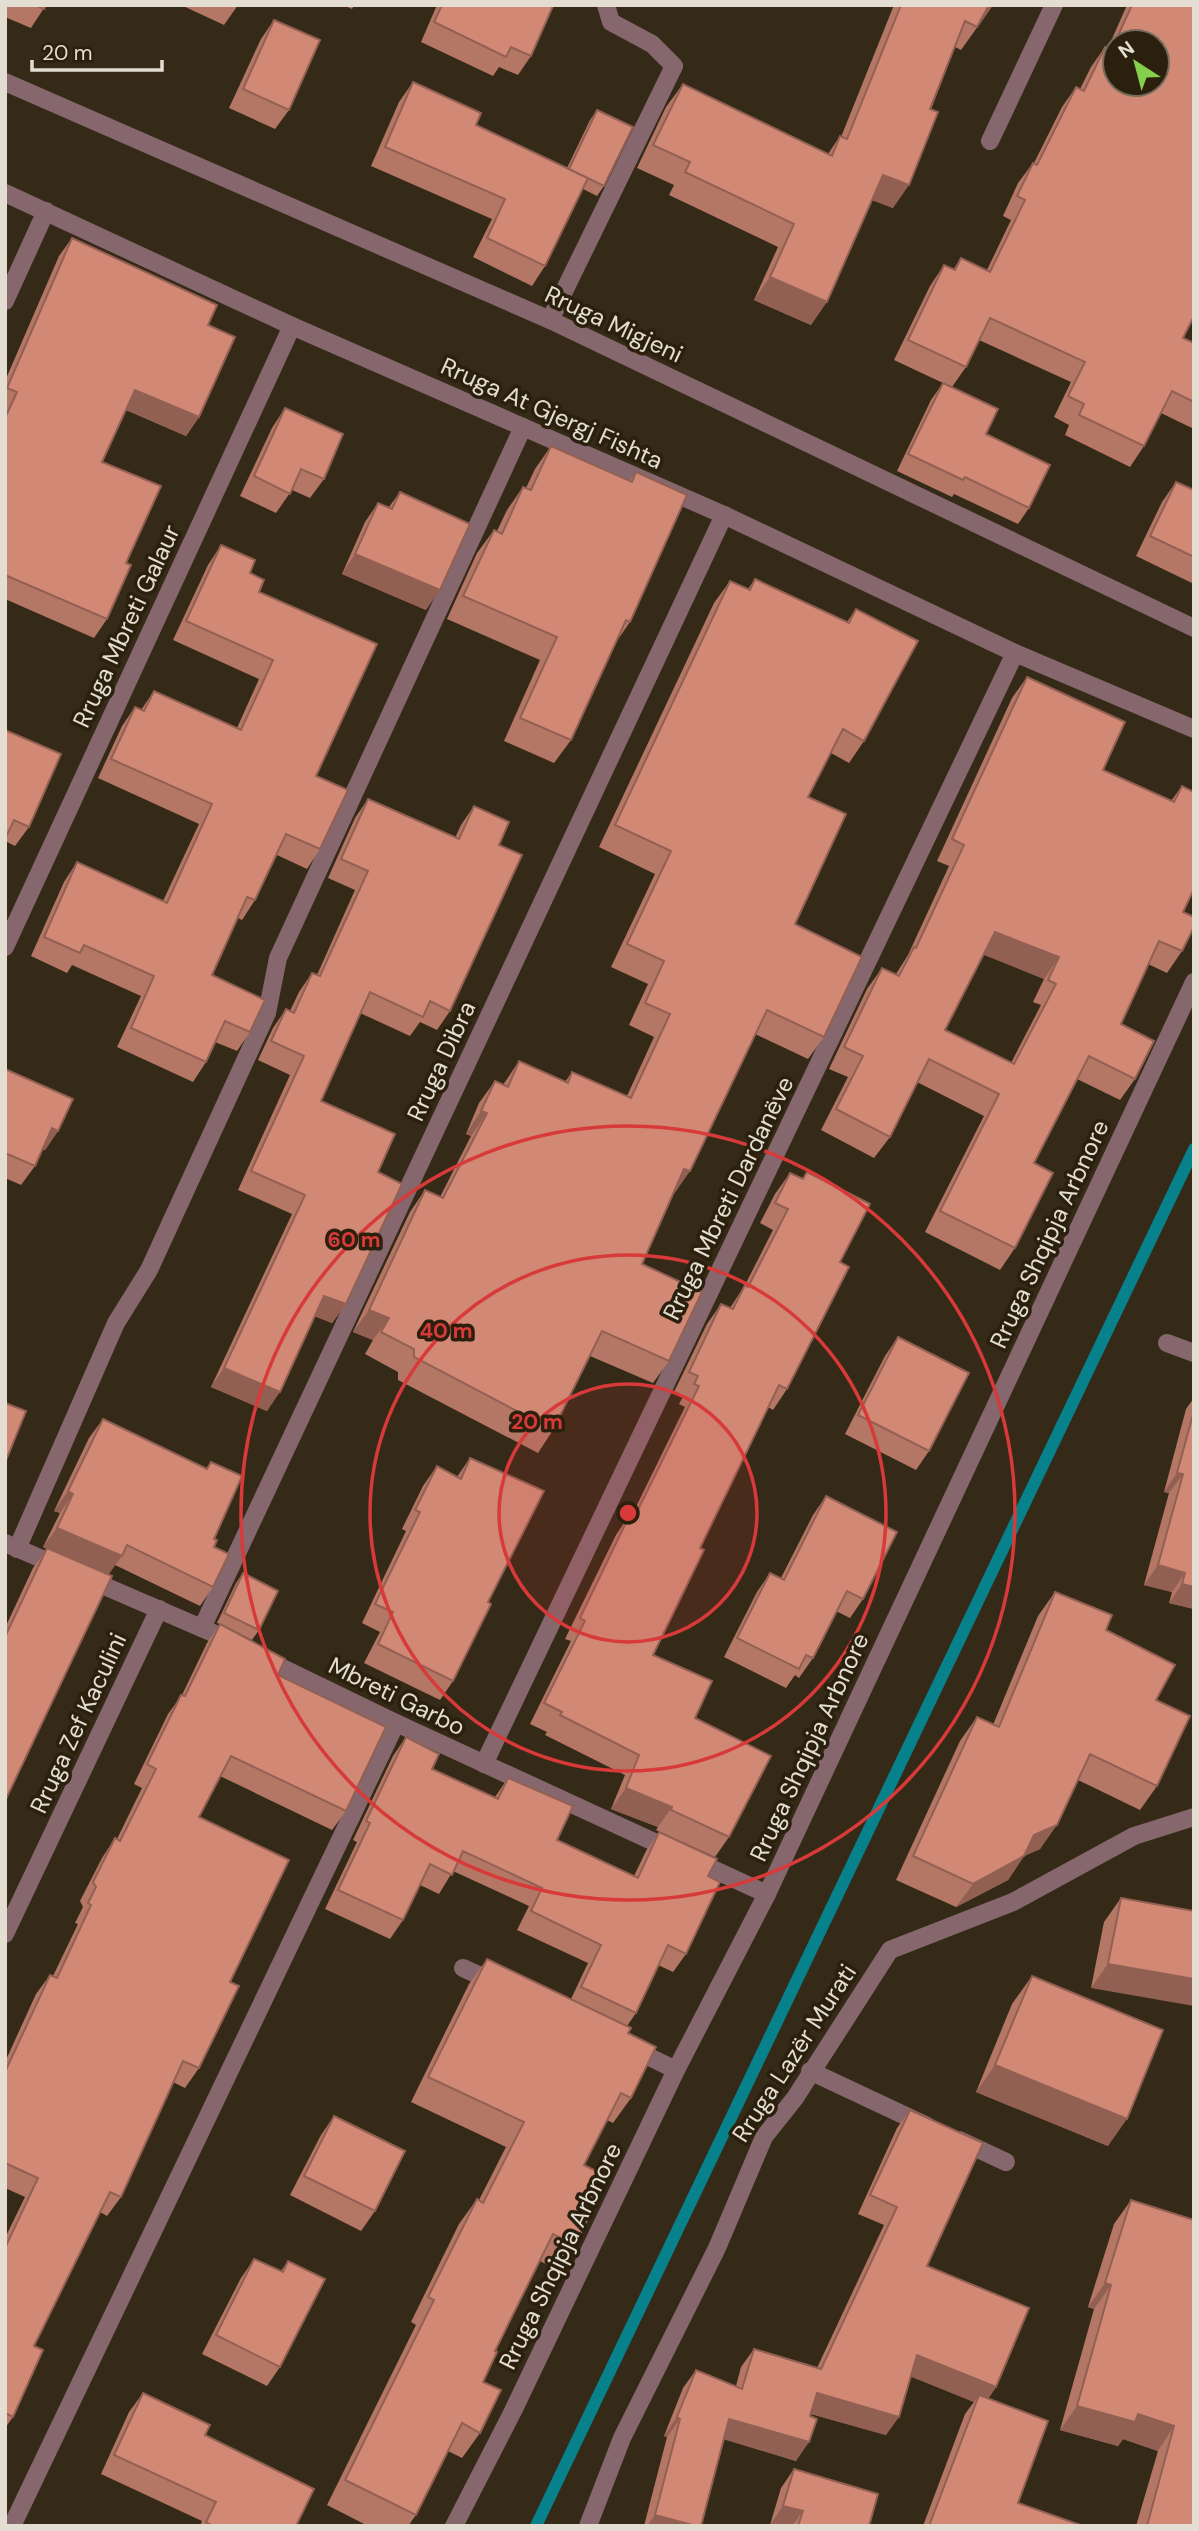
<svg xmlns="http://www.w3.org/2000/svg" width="1199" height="2531" viewBox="0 0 1199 2531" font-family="'DM Sans',sans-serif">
	<rect width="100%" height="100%" fill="#352a17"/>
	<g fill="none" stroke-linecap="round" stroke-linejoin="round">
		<!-- stream -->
		<path stroke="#07818b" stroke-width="12" d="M536 2526 1194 1149"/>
		<!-- minor -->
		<g stroke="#86676e" stroke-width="18">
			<path d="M5 82 550 320 1194 628"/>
			<path d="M990 141 1054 5"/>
			<path d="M5 193 292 326 724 515 1015 653 1194 729"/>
			<path d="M5 301 46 211"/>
			<path d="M550 320 674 66 652 44 611 22 606 5"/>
			<path d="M5 947 292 326"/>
			<path d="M1167 1343 1194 1353"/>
			<path d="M5 1543 213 1633"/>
			<path d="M17 1549 116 1323 149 1270 267 1013 278 958 523 427"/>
			<path d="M202 1628 724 515"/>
			<path d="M260 1657 396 1723 767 1894"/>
			<path d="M484 1764 1015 653"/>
			<path d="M5 1934 159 1609"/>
			<path d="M463 1968 498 1984"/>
			<path d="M631 2048 676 2070"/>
			<path d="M810 2071 927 2126"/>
			<path d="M959 2140 1006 2162"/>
			<path d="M12 2526 396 1723"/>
			<path d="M454 2526 513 2411 676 2070 767 1894 1194 982"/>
			<path d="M588 2526 622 2438 717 2248 764 2137 795 2098 890 1950 1013 1902 1134 1836 1194 1817"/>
		</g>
	</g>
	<!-- wall -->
	<g fill="#b47665" fill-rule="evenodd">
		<path d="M5 5H46L31 28 5 17Z"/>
		<path d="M181 5H238L224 25Z"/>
		<path d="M343 5H354L352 9Z"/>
		<path d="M437 5 553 6 531 56 518 75 499 67 493 76 421 42Z"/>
		<path d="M894 5H993L961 50 955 47 893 208 872 200 811 325 754 300 778 247 669 195 674 185 637 168 666 107 683 84 828 154 840 136 841 137Z"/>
		<path d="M1127 5H1194L1183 338 1194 343V429L1161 413 1144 446 1130 467 1065 435 1069 425 1054 417 1071 382 979 340 966 367 952 387 986 434 1029 508 1018 524 954 494 952 497 897 471 931 400 943 383 894 360 930 286 944 265 953 270 961 258 987 270 1011 220 1003 216 1018 183 1033 163H1034L1062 107 1076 87 1080 89 1091 67 1105 47 1108 48Z"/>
		<path d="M274 20 289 110 275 129 229 108 261 39Z"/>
		<path d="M413 82 476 125 567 168 590 120 597 110 604 186 597 196 583 189 545 266 532 286 473 257 492 219 371 166 399 102Z"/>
		<path d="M72 238 208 325 199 417 186 436 126 410 102 462 126 563 107 619 94 638 5 599V381L59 256Z"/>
		<path d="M285 408 324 479 310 498 292 490 276 513 240 496 272 428Z"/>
		<path d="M551 446 630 481 636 472 630 622 614 645 571 740 554 763 504 741 540 660 447 619 477 553 494 530 497 531 507 510 523 487 526 488 535 469Z"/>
		<path d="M1176 482 1194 490V584L1136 556 1162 502Z"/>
		<path d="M400 492 426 610 342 574 365 522 378 503 389 507Z"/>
		<path d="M221 545 250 573 259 592 316 776 320 849 307 869 277 855 255 900 242 920 238 918 212 975 250 1032 237 1051 215 1042 206 1062 193 1082 117 1047 141 996 72 965 67 973 31 956 64 882 77 862 163 901 199 824 98 778 122 726 135 707 141 710 154 691 237 728 259 679 173 640 208 565Z"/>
		<path d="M755 579 847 622 856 609 864 741 849 763 831 753 808 797 795 924 824 1037 808 1059 755 1034 673 1194 642 1264 669 1361 653 1383 590 1356 553 1430 538 1453 398 1380V1372L365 1354 373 1340 353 1332 410 1212 425 1190 440 1197 471 1136 466 1134 479 1103 495 1081 503 1085 519 1061 565 1082 572 1072 627 1096 654 1037 629 1025 648 984 611 967 655 874 599 847 714 603 730 581 748 589Z"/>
		<path d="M1027 677 1103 770 1171 801 1182 786 1183 912 1182 951 1167 973 1148 964 1121 1024 1135 1079 1120 1100 1077 1079 1034 1163 1015 1248 1000 1270 925 1232 984 1116 917 1082 890 1137 874 1158 821 1130 848 1077 829 1069 867 989 882 968 896 974 908 955 949 866 937 861 1012 698ZM983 954 1044 979 1033 1002 1041 1005 1011 1063 945 1030Z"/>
		<path d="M5 730 29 827 15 846 5 841Z"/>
		<path d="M368 799 455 838 461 825 474 806 499 845 450 1011 437 1030 420 1022 410 1036 360 1013 321 1101 378 1172 346 1304 332 1323 315 1316 267 1411 211 1387 292 1214 238 1190 290 1075 258 1060 273 1028 286 1009 290 1011 299 992 312 973 317 975 355 890 328 878 355 818Z"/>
		<path d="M5 1069 58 1131 45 1150 42 1149 35 1166 21 1185 5 1178Z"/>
		<path d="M807 1172 840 1262 787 1389 773 1410 768 1407 700 1548 653 1655 695 1718 729 1837 715 1857 656 1830 658 1827 611 1809 625 1775 545 1735 547 1732 530 1724 571 1641 565 1639 616 1535 630 1514 632 1515 685 1407 679 1404 683 1397 674 1392 707 1324 721 1304 730 1308 745 1285 773 1230 760 1223 775 1194 790 1173 802 1179Z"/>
		<path d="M898 1337 929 1451 916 1470 845 1434 885 1356Z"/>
		<path d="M1194 1398V1609L1169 1603 1172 1592 1144 1585 1169 1493 1164 1492 1186 1409Z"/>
		<path d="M103 1419 206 1469 211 1462 214 1547 213 1587 200 1606 115 1565 108 1575 5 1801V1628L33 1568 47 1549 43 1547 60 1513 54 1511 89 1438Z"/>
		<path d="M470 1458 488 1602 453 1681 440 1700 364 1663 380 1632 362 1623 406 1531 402 1529 423 1486 437 1466 457 1477Z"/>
		<path d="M826 1496 863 1599 850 1618 836 1611 813 1658 799 1678 795 1675 786 1688 724 1657 757 1592 770 1573 781 1578 813 1515Z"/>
		<path d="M243 1573 259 1630 252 1640 229 1628 278 1675 346 1811 332 1830 220 1776 199 1817 230 1982 199 2068 185 2088 173 2082 121 2197 107 2216 100 2212 34 2346 13 2417 5 2428V2238L25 2197 5 2188V2062L36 1994 50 1975 53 1976 78 1924 75 1923 83 1907 80 1901 102 1858 115 1838 117 1839 142 1788 134 1784 168 1714 182 1695 207 1643 220 1624 217 1623 236 1583Z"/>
		<path d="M1055 1592 1106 1630 1156 1700 1157 1786 1140 1810 1078 1780 1040 1849 1024 1856 1008 1880 956 1907 896 1880 960 1741 977 1717 993 1725 1038 1616Z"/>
		<path d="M406 1737 432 1769 495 1797 508 1778 557 1840 634 1876 646 1851 659 1832 708 1876 686 1954 673 1972 658 1965 636 2013 627 2026 631 2098 613 2123 607 2120 584 2165 575 2245 557 2270 540 2261 495 2351 483 2382 480 2433 462 2458 448 2451 416 2515 408 2526H368L327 2505 416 2325 411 2322 459 2224 477 2199 479 2200 506 2147 411 2102 469 1984 487 1959 571 1999 588 1963 517 1930 529 1906 453 1871 439 1894 420 1885 403 1920 390 1939 325 1909 357 1842 353 1840 393 1756Z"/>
		<path d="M1121 1898 1194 1911 1091 1988 1104 1922Z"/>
		<path d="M1032 1976 1108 2146 976 2092 1012 2004Z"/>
		<path d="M910 2110 927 2266 996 2387 988 2399 1018 2503 1083 2526H923L965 2414 974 2402 911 2376 886 2435 811 2414 796 2461 724 2439 701 2526H644L667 2437 664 2436 683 2388 696 2370 736 2386 741 2367 754 2349 817 2368 884 2225 858 2214 897 2128Z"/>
		<path d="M334 2116 375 2211 361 2231 290 2195 321 2135Z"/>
		<path d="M1131 2200 1194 2526H1136L1158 2451 1123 2439 1118 2446 1060 2430 1094 2309 1088 2307 1114 2224Z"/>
		<path d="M254 2259 281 2271 288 2261 280 2367 267 2386 202 2354 241 2278Z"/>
		<path d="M143 2393 205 2435 296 2526H200L202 2521 101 2474 129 2412Z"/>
		<path d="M794 2469 869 2526H774L770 2525 781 2488Z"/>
	</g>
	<!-- shaded-wall -->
	<g fill="#926053">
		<path d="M988 5H993L978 27Z"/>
		<path d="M883 175 909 185 893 208 867 198Z"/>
		<path d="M770 277 827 302 811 325 754 300Z"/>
		<path d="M135 390 199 417 186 436 122 408Z"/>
		<path d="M355 554 440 590 426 610 342 574Z"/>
		<path d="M995 932 1059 957 1044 979 979 953Z"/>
		<path d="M481 1111 487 1113 471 1136 466 1134Z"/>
		<path d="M52 1128 58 1131 45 1150 39 1148Z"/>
		<path d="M684 1169 690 1171 674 1194 669 1192Z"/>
		<path d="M324 1296 346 1304 332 1323 311 1315Z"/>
		<path d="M369 1310 389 1318 373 1340 353 1332Z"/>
		<path d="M224 1368 280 1392 267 1411 211 1387Z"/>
		<path d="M1177 1473 1183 1474 1169 1493 1164 1492Z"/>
		<path d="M68 1491 73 1494 60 1513 54 1511Z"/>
		<path d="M57 1528 122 1556 108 1575 43 1547Z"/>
		<path d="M1158 1565 1185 1573 1172 1592 1144 1585Z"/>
		<path d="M1182 1584 1194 1587V1609L1169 1603Z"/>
		<path d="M626 1788 672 1807 658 1827 611 1809Z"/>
		<path d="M1057 1825 1040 1849 1024 1856 1008 1880 956 1907 973 1884 1034 1835Z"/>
		<path d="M1108 1964 1194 1979V2006L1091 1988Z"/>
		<path d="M995 2065 1127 2119 1108 2146 976 2092Z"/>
		<path d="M1105 2283 1111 2285 1094 2309 1088 2307Z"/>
		<path d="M917 2355 996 2387 983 2406 979 2395 974 2402 904 2374Z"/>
		<path d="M817 2393 899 2417 886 2435 804 2412Z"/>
		<path d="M1077 2406 1138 2414 1174 2426 1158 2451 1123 2439 1118 2446 1060 2430Z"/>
		<path d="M677 2417 680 2419 667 2437 664 2436Z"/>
		<path d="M729 2419 809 2442 796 2461 716 2437Z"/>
		<path d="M783 2506 803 2511 792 2526H774L770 2525Z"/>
		<path d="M655 2515 696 2526H647Z"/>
	</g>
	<!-- building -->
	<g fill="#d18976" stroke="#926053" stroke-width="2" fill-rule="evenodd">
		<path d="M35 5H46L44 9Z"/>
		<path d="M442 5H553V6L531 56 511 47 506 57 434 22Z"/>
		<path d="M901 5H989L977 27 965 21 930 109 938 112 909 185 883 175 827 302 770 277 794 224 685 172 690 162 653 145 683 84 832 156 840 136 847 139Z"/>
		<path d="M1132 5H1194V316L1183 338 1194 343V402L1172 391 1144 446 1079 415 1084 404 1068 396 1085 362 990 318 966 367 908 340 944 265 955 270 961 258 990 272 1025 200 1017 196 1033 163 1037 165 1076 87 1084 91 1105 47 1112 50 1115 43V84H1157V42H1115Z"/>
		<path d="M274 20 320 40 289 110 243 89Z"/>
		<path d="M413 82 481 113 476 125 588 178 545 266 487 238 505 199 385 147Z"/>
		<path d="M597 110 633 127 604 186 569 169Z"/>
		<path d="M72 238 217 305 208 325 235 337 199 417 135 390 102 462 161 486 126 563 131 565 107 619 5 575V418L17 392 7 388Z"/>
		<path d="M943 383 998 409 986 434 1050 465 1029 508 965 477 963 480 908 454Z"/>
		<path d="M285 408 343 434 324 479 301 469 290 494 254 476Z"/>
		<path d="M551 446 632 482 636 472 687 495 630 622 626 620 571 740 520 718 557 637 463 596 494 530 502 534 523 487 531 490Z"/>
		<path d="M1176 482 1194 490V557L1150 536Z"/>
		<path d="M400 492 470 524 440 590 355 554 378 503 392 509Z"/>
		<path d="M221 545 255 560 250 573 264 580 259 592 377 644 316 776 348 790 320 849 286 834 255 900 247 897 212 975 265 1000 250 1032 225 1021 206 1062 131 1028 154 976 84 945 80 953 44 937 77 862 167 903 212 804 111 759 135 707 144 711 154 691 241 730 273 660 186 621Z"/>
		<path d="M755 579 849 623 856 609 918 641 864 741 843 729 808 797 846 814 795 924 862 957 824 1037 767 1010 690 1171 684 1169 642 1264 702 1292 669 1361 602 1331 553 1430 414 1357V1349L381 1332 389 1318 369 1310 425 1190 443 1198 487 1113 481 1111 495 1081 508 1087 519 1061 568 1083 572 1072 631 1098 670 1014 645 1003 664 961 627 944 671 851 615 825 730 581 750 590Z"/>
		<path d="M1027 677 1125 722 1103 770 1174 802 1182 786 1194 792V889L1183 912 1194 917V927L1182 951 1159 941 1121 1024 1154 1041 1135 1079 1089 1056 1034 1163 1053 1173 1015 1248 940 1211 999 1094 929 1059 890 1137 836 1109 863 1056 844 1047 882 968 899 976 914 947 916 948 964 845 952 839ZM995 932 1059 957 1048 980 1056 984 1014 1064 945 1030Z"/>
		<path d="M5 730 61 754 29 827 14 820 5 839Z"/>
		<path d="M368 799 459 839 474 806 509 822 499 845 522 855 450 1011 430 1001 423 1017 370 992 321 1101 395 1134 378 1172 402 1184 346 1304 324 1296 280 1392 224 1368 305 1195 251 1171 304 1056 271 1041 286 1009 294 1013 312 973 320 976 368 871 341 859Z"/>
		<path d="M5 1069 73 1099 58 1131 52 1128 35 1166 5 1153Z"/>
		<path d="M807 1172 870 1204 840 1262 849 1267 787 1389 779 1385 700 1548 704 1550 653 1655 712 1681 695 1718 771 1756 729 1837 671 1810 672 1807 626 1788 639 1755 560 1715 562 1712 544 1703 585 1621 580 1618 620 1535 630 1514 635 1516 699 1386 694 1384 698 1376 689 1372 721 1304 733 1309 745 1285 748 1287 788 1209 775 1203 790 1173 803 1179Z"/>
		<path d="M898 1337 969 1373 929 1451 858 1415Z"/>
		<path d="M5 1403 26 1411 5 1463Z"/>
		<path d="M1194 1411V1587L1182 1584 1185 1573 1158 1565 1183 1474 1177 1473Z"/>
		<path d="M103 1419 207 1469 211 1462 242 1476 214 1539 217 1540 214 1547 229 1554 213 1587 127 1545 122 1556 57 1528 73 1494 68 1491Z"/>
		<path d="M470 1458 544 1491 488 1602 491 1604 453 1681 378 1644 393 1612 375 1604 420 1512 415 1510 437 1466 461 1479Z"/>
		<path d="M826 1496 897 1532 863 1599 847 1591 813 1658 806 1655 799 1669 737 1638 770 1573 784 1580Z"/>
		<path d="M47 1548 112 1576 5 1801V1637Z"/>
		<path d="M243 1573 278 1591 259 1630 224 1613Z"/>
		<path d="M1055 1592 1112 1615 1106 1630 1175 1665 1156 1700 1190 1716 1157 1786 1090 1754 1057 1825 1034 1835 1024 1856 973 1884 913 1856 977 1717 999 1727Z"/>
		<path d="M220 1624 285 1659 278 1675 386 1727 346 1811 231 1756 199 1817 289 1860 230 1982 239 1986 199 2068 183 2061 121 2197 110 2192 34 2346 43 2350 13 2417 5 2413V2248L38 2178 5 2163V2072L50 1975 57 1978 91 1905 88 1903 96 1887 93 1882 115 1838 120 1841 156 1769 147 1764 181 1695 185 1696Z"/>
		<path d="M406 1737 439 1754 432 1769 498 1799 508 1778 573 1806 557 1840 638 1878 659 1832 717 1859 708 1876 720 1882 686 1954 668 1945 636 2013 581 1987 601 1945 531 1911 542 1888 463 1851 452 1875 430 1864 403 1920 338 1890 370 1823 366 1821Z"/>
		<path d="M1121 1898 1194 1911V1979L1108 1964Z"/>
		<path d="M487 1959 631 2028 628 2033 656 2047 631 2098 621 2093 584 2165 608 2177 575 2245 553 2234 495 2351 497 2352 483 2382 501 2390 480 2433 462 2423 416 2515 345 2480 434 2300 428 2297 477 2199 483 2203 524 2122 428 2077Z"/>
		<path d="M1032 1976 1163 2030 1127 2119 995 2065Z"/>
		<path d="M910 2110 983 2143 927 2266 1029 2308 996 2387 917 2355 899 2417 817 2393 810 2416 817 2419 809 2442 729 2419 701 2526H696L655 2515 680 2419 677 2417 696 2370 742 2389 754 2349 821 2369 897 2207 870 2195Z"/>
		<path d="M334 2116 405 2151 375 2211 304 2176Z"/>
		<path d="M1131 2200 1194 2220V2526H1147L1174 2426 1138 2414 1135 2422 1077 2406 1111 2285 1105 2283Z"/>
		<path d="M254 2259 283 2272 288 2261 325 2279 280 2367 216 2335Z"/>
		<path d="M143 2393 210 2425 205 2435 314 2489 296 2526H213L206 2522 216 2502 114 2455Z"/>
		<path d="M979 2395 1048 2421 1018 2503 1083 2526H929Z"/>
		<path d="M794 2469 878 2494 869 2526H798L803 2511 783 2506Z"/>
	</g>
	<!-- distance rings -->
	<circle cx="628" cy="1513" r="129" fill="#d73a39" fill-opacity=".12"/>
	<g fill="none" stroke="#d73a39" stroke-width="3.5">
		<circle cx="628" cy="1513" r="129"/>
		<circle cx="628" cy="1513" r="258"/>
		<circle cx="628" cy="1513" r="387"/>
	</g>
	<g text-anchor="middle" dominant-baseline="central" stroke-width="7" stroke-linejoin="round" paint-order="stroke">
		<!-- street labels -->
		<g font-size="24" fill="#e4ddd1" stroke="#2b200d">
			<text transform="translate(614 324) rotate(25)">Rruga Migjeni</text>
			<text transform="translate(552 413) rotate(24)">Rruga At Gjergj Fishta</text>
			<text transform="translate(126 626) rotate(-65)">Rruga Mbreti Galaur</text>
			<text transform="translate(441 1061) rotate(-65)">Rruga Dibra</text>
			<text transform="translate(728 1198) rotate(-64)">Rruga Mbreti Dardanëve</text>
			<text transform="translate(1049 1234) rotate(-65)">Rruga Shqipja Arbnore</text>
			<text transform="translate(397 1696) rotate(26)">Mbreti Garbo</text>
			<text transform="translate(78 1723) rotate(-65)">Rruga Zef Kaculini</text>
			<text transform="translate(809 1747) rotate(-65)">Rruga Shqipja Arbnore</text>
			<text transform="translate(794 2053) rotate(-57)">Rruga Lazër Murati</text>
			<text transform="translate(560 2256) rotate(-64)">Rruga Shqipja Arbnore</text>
		</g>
	</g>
	<circle cx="628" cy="1513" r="10" fill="#d73a39" stroke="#2b200d" stroke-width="3.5"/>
	<g font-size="21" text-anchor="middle" font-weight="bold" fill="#d73a39" stroke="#2b200d" stroke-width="7" stroke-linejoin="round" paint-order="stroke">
		<text x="354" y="1247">60 m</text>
		<text x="446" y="1338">40 m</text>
		<text x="537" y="1429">20 m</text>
	</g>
	<!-- border -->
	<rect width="1199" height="2531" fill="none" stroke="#e4ddd1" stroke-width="14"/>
	<!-- north arrow -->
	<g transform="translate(1136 63) rotate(324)"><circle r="33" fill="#2b200d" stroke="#756c5b" stroke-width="2"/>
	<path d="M0-5L12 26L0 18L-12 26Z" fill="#84d04d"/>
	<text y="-10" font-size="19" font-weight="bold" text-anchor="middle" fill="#e4ddd1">N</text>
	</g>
	<!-- scale -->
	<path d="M32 60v10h130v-10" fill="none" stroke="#e4ddd1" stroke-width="3.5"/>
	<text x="42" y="60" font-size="21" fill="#e4ddd1" stroke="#2b200d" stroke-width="5" paint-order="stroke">20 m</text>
</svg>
